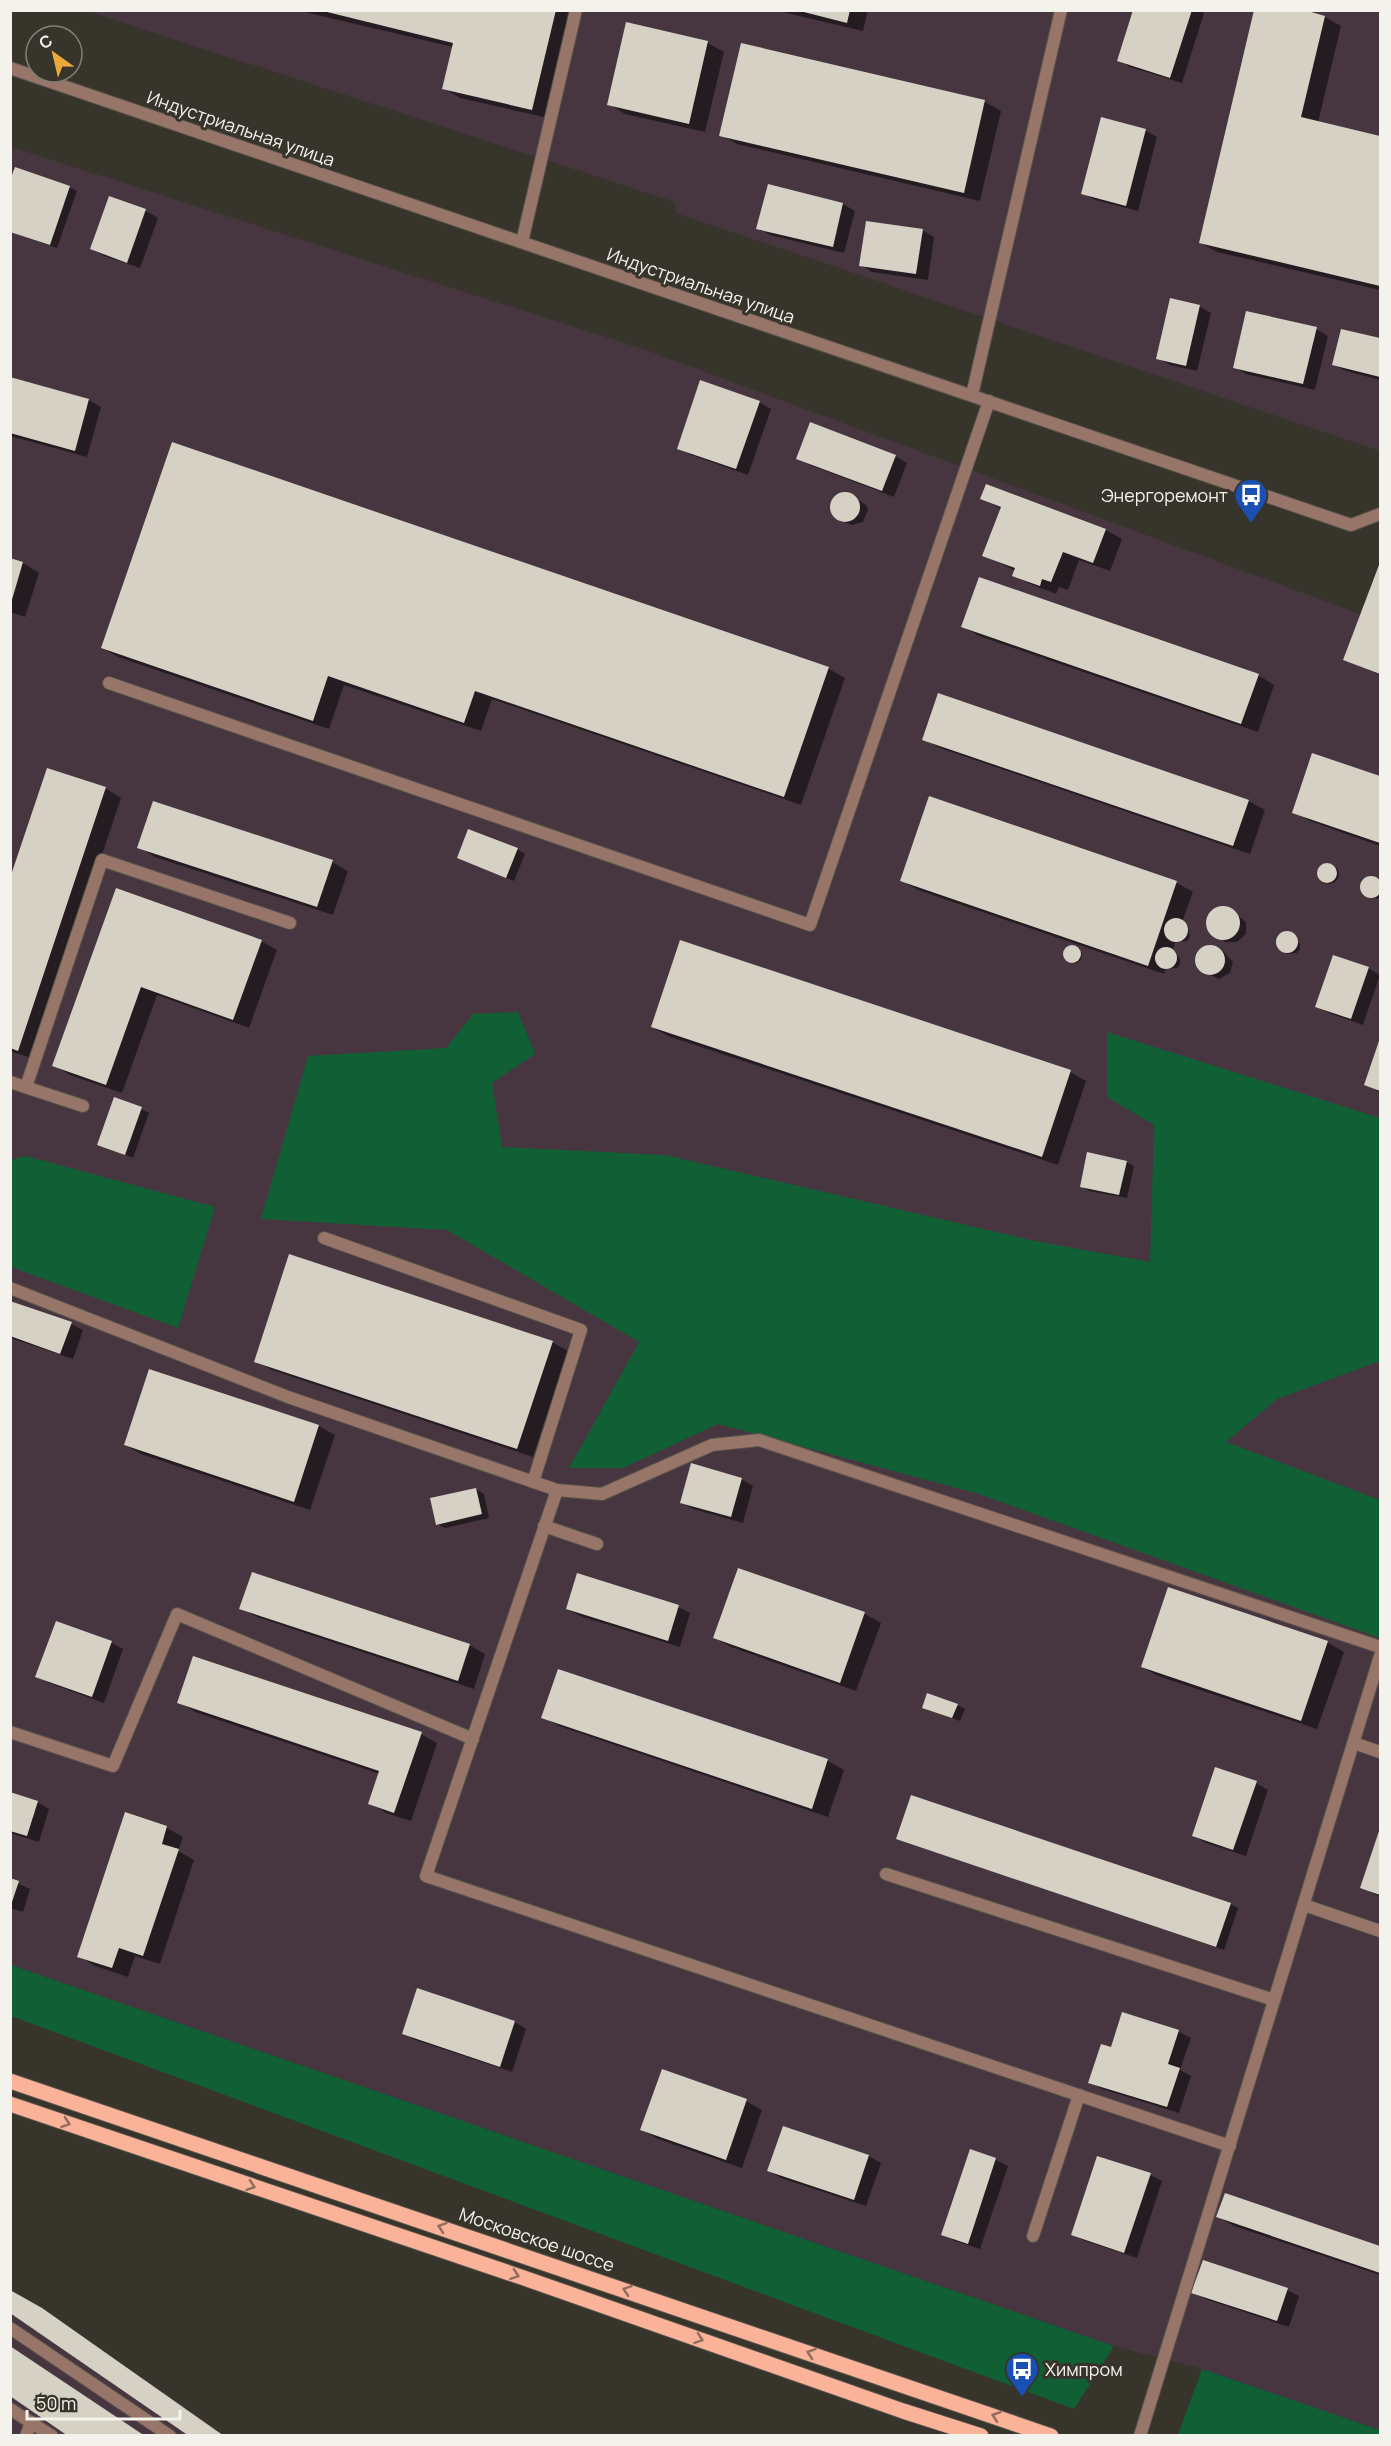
<svg xmlns="http://www.w3.org/2000/svg" width="1391" height="2446" viewBox="0 0 1391 2446" font-family="Manrope,sans-serif">
	<rect width="100%" height="100%" fill="#37342b"/>
	<!-- industrial -->
	<g fill="#473640">
		<path d="M87 11H1380V451L676 213 675 202Z"/>
		<path d="M11 147 640 348 1360 614 1379 565H1380V2430L1202 2369 1114 2346 11 1965Z"/>
		<path d="M10 2290 42 2308 224 2435H11Z"/>
	</g>
	<!-- green -->
	<g fill="#115f35">
		<path d="M518 1012 535 1054 492 1083 502 1147 665 1155 1035 1241 1150 1262 1154 1125 1107 1097V1032L1380 1118V1361L1277 1399 1226 1442 1380 1500V1638L979 1494 718 1424 623 1468H569L639 1342 447 1230 261 1219 308 1056 446 1048 473 1014Z"/>
		<path d="M26 1156 215 1207 178 1328 11 1267V1160Z"/>
		<path d="M10 1965H11L1114 2346 1074 2409 11 2016Z"/>
		<path d="M1202 2369 1380 2430V2435H1178Z"/>
	</g>
	<!-- shadow -->
	<g fill="#0007">
		<path d="M296 10H574L548 118 460 98 443 88 453 47Z"/>
		<path d="M774 10H868L863 31Z"/>
		<path d="M1134 10H1205L1182 83 1130 67 1118 60Z"/>
		<path d="M1297 10 1325 17 1341 26 1318 123 1380 137V290L1217 252 1201 243Z"/>
		<path d="M628 24 708 43 724 52 705 132 625 114 609 104Z"/>
		<path d="M742 45 985 102 1001 111 980 201 737 144 721 135Z"/>
		<path d="M1145 130 1157 137 1138 211 1095 200 1083 193Z"/>
		<path d="M769 186 843 204 855 211 844 253 770 235 758 228Z"/>
		<path d="M69 187 77 191 57 248 10 232Z"/>
		<path d="M110 198 146 211 158 218 140 268 104 256 92 249Z"/>
		<path d="M922 230 934 237 928 280 872 272 861 265Z"/>
		<path d="M1199 306 1211 313 1197 371 1170 365 1158 358Z"/>
		<path d="M1316 329 1328 336 1315 390 1246 374 1234 367Z"/>
		<path d="M1342 331 1380 339V380L1346 371 1334 365Z"/>
		<path d="M10 379 89 400 101 407 87 457 10 436Z"/>
		<path d="M759 402 771 409 748 475 691 455 679 448Z"/>
		<path d="M173 444 829 669 845 678 801 805 492 699 481 731 344 685 329 729 118 657 102 648Z"/>
		<path d="M895 456 907 463 894 497 810 465 798 458Z"/>
		<path d="M847 493 866 505 868 510 863 522 852 525 846 523 838 518 832 507 836 497Z"/>
		<path d="M982 499 1106 530 1122 539 1110 571 1079 560 1068 590 1059 587 1056 594 1030 584 1014 575 1016 571 984 555 1001 509Z"/>
		<path d="M10 560 23 563 39 573 25 617 10 612Z"/>
		<path d="M1380 567V675L1345 659Z"/>
		<path d="M963 626 1258 675 1274 685 1258 732 979 636Z"/>
		<path d="M939 695 1249 801 1265 810 1250 854 940 748 924 739Z"/>
		<path d="M1313 755 1380 778V846L1310 821 1294 812Z"/>
		<path d="M105 788 121 798 34 1059 10 1051V883Z"/>
		<path d="M930 798 1177 883 1193 892 1182 922 1188 926 1190 937 1187 941 1175 942 1173 950 1180 959V964L1177 968 1166 969 1164 974 918 890 902 881Z"/>
		<path d="M139 847 332 862 348 871 333 915 155 857Z"/>
		<path d="M517 849 525 854 514 881 458 858Z"/>
		<circle cx="1329" cy="874" r="10"/>
		<path d="M1368 879 1380 882V899L1370 897 1363 891 1364 881Z"/>
		<path d="M117 890 261 941 277 950 249 1028 157 995 122 1093 70 1075 54 1065Z"/>
		<path d="M1217 908H1229L1246 922V934L1237 942H1225L1208 928V916Z"/>
		<path d="M1291 934 1300 944V949L1297 953 1287 954 1277 944 1281 935Z"/>
		<circle cx="1074" cy="955" r="8"/>
		<path d="M1216 947 1224 952 1233 962 1230 973 1219 979 1200 970 1196 958 1203 948Z"/>
		<path d="M1368 968 1380 975 1363 1025 1329 1013 1317 1006Z"/>
		<path d="M652 1027 1070 1072 1086 1081 1058 1165 668 1036Z"/>
		<path d="M1380 1042V1093L1366 1084Z"/>
		<path d="M141 1109 149 1113 133 1158 99 1144Z"/>
		<path d="M1126 1162 1134 1166 1127 1198 1089 1191 1082 1186Z"/>
		<path d="M10 1302 71 1324 83 1330 73 1359 10 1338Z"/>
		<path d="M552 1342 568 1351 533 1457 272 1370 255 1361Z"/>
		<path d="M319 1426 335 1435 310 1510 141 1454 125 1445Z"/>
		<path d="M741 1479 753 1486 743 1523 693 1509 681 1502Z"/>
		<path d="M476 1489 484 1494 489 1518 445 1528 437 1524Z"/>
		<path d="M739 1570 865 1614 881 1623 856 1691 731 1647 715 1638Z"/>
		<path d="M678 1607 690 1613 680 1647 580 1616 568 1609Z"/>
		<path d="M241 1608 469 1645 485 1654 474 1689 257 1617Z"/>
		<path d="M57 1623 112 1643 123 1649 104 1703 49 1683 37 1676Z"/>
		<path d="M1327 1642 1344 1652 1317 1729 1158 1676 1142 1667Z"/>
		<path d="M559 1670 828 1761 844 1770 828 1817 559 1726 543 1717Z"/>
		<path d="M179 1702 421 1734 437 1743 411 1821 386 1813 370 1803 380 1774 195 1712Z"/>
		<path d="M957 1705 965 1709 960 1721 924 1707Z"/>
		<path d="M1256 1783 1268 1790 1246 1856 1206 1843 1194 1836Z"/>
		<path d="M10 1794 37 1802 49 1809 39 1842 10 1833Z"/>
		<path d="M126 1814 167 1828 183 1837 178 1851 194 1860 160 1964 135 1956 128 1977 95 1966 79 1956Z"/>
		<path d="M1380 1832V1897L1362 1887Z"/>
		<path d="M898 1839 1230 1904 1238 1908 1224 1950Z"/>
		<path d="M10 1880 30 1889 23 1912 10 1908Z"/>
		<path d="M418 1990 515 2022 526 2029 512 2072 415 2040 403 2033Z"/>
		<path d="M1123 2014 1179 2032 1191 2038 1180 2070 1191 2076 1179 2113 1102 2089 1090 2082 1112 2049Z"/>
		<path d="M746 2101 762 2110 742 2168 658 2139 642 2130Z"/>
		<path d="M784 2127 869 2156 881 2163 866 2206 781 2178 769 2171Z"/>
		<path d="M971 2151 996 2160 1008 2166 980 2249 955 2241 943 2234Z"/>
		<path d="M1150 2175 1162 2181 1137 2258 1085 2241 1073 2234Z"/>
		<path d="M1225 2195 1380 2247V2275L1234 2226 1218 2217Z"/>
		<path d="M1287 2290 1299 2296 1289 2327 1205 2299 1193 2292Z"/>
	</g>
	<!-- building -->
	<g fill="#d5d1c5">
		<path d="M319 10H556L532 110 442 89 453 43Z"/>
		<path d="M796 10H850L847 23Z"/>
		<path d="M1133 10H1192L1170 78 1117 61Z"/>
		<path d="M1254 10H1304L1325 16 1301 117 1380 136V286L1199 243Z"/>
		<path d="M626 22 708 41 689 124 607 105Z"/>
		<path d="M741 43 985 100 964 193 719 136Z"/>
		<path d="M1101 117 1146 129 1126 206 1081 194Z"/>
		<path d="M15 167 70 186 50 245 10 232V180Z"/>
		<path d="M768 184 843 203 833 247 756 229Z"/>
		<path d="M109 196 146 209 127 263 90 249Z"/>
		<path d="M866 221 923 229 916 274 859 266Z"/>
		<path d="M1170 298 1200 305 1186 366 1156 359Z"/>
		<path d="M1246 311 1317 327 1303 384 1233 368Z"/>
		<path d="M1341 329 1380 338V377L1332 365Z"/>
		<path d="M10 377 89 399 75 451 10 433Z"/>
		<path d="M700 380 760 401 736 469 677 449Z"/>
		<path d="M810 422 896 455 882 491 796 459Z"/>
		<path d="M172 442 829 667 784 797 475 691 464 723 328 676 313 721 101 648Z"/>
		<path d="M986 484 1106 529 1093 563 1063 552 1051 582 1042 579 1040 586 1012 576 1015 568 982 556 1001 507 980 499Z"/>
		<circle cx="845" cy="507" r="15"/>
		<path d="M10 558 23 562 11 603H10Z"/>
		<path d="M1379 565H1380V674L1343 660Z"/>
		<path d="M979 577 1259 674 1241 724 961 627Z"/>
		<path d="M938 693 1249 800 1233 846 922 740Z"/>
		<path d="M1312 753 1380 776V843L1292 813Z"/>
		<path d="M47 768 106 787 18 1051 10 1048V878Z"/>
		<path d="M929 796 1177 881 1148 966 900 881Z"/>
		<path d="M153 801 333 860 317 907 137 848Z"/>
		<path d="M468 829 518 848 506 878 457 858Z"/>
		<circle cx="1327" cy="873" r="10"/>
		<circle cx="1371" cy="887" r="11"/>
		<path d="M116 888 262 940 233 1020 141 987 106 1085 52 1066Z"/>
		<circle cx="1223" cy="923" r="17"/>
		<circle cx="1176" cy="930" r="12"/>
		<circle cx="1287" cy="942" r="11"/>
		<path d="M680 940 1071 1070 1042 1157 651 1027Z"/>
		<circle cx="1210" cy="960" r="15"/>
		<circle cx="1072" cy="954" r="9"/>
		<circle cx="1166" cy="958" r="11"/>
		<path d="M1333 955 1369 967 1351 1019 1315 1007Z"/>
		<path d="M1380 1038V1091L1364 1085Z"/>
		<path d="M114 1097 142 1107 125 1155 97 1145Z"/>
		<path d="M1087 1152 1127 1161 1119 1195 1080 1187Z"/>
		<path d="M289 1254 553 1341 517 1449 254 1362Z"/>
		<path d="M10 1301 72 1322 60 1354 10 1336Z"/>
		<path d="M149 1369 319 1425 294 1502 124 1445Z"/>
		<path d="M691 1463 742 1478 731 1517 680 1503Z"/>
		<path d="M476 1488 482 1514 436 1525 430 1498Z"/>
		<path d="M738 1568 865 1612 840 1683 713 1638Z"/>
		<path d="M252 1572 470 1644 458 1681 239 1609Z"/>
		<path d="M577 1573 679 1605 668 1641 566 1609Z"/>
		<path d="M1168 1587 1328 1641 1301 1721 1141 1667Z"/>
		<path d="M56 1621 112 1641 92 1697 35 1677Z"/>
		<path d="M193 1656 422 1732 394 1813 368 1804 379 1771 177 1703Z"/>
		<path d="M558 1669 828 1759 812 1809 541 1718Z"/>
		<path d="M927 1693 958 1704 952 1718 922 1708Z"/>
		<path d="M1215 1767 1257 1781 1233 1850 1192 1836Z"/>
		<path d="M10 1792 38 1801 27 1836 10 1831Z"/>
		<path d="M911 1795 1231 1903 1216 1947 896 1839Z"/>
		<path d="M125 1812 167 1826 162 1844 179 1849 143 1956 119 1948 112 1968 77 1957Z"/>
		<path d="M1380 1828V1895L1360 1888Z"/>
		<path d="M10 1878 19 1881 11 1905H10Z"/>
		<path d="M417 1988 515 2021 500 2067 402 2034Z"/>
		<path d="M1122 2012 1179 2030 1168 2064 1180 2068 1167 2107 1088 2083 1101 2044 1111 2047Z"/>
		<path d="M662 2069 747 2099 726 2160 640 2130Z"/>
		<path d="M783 2126 869 2155 854 2200 767 2171Z"/>
		<path d="M970 2149 996 2158 968 2244 941 2235Z"/>
		<path d="M1097 2156 1151 2173 1124 2253 1071 2235Z"/>
		<path d="M1225 2193 1380 2246V2273L1216 2217Z"/>
		<path d="M1203 2260 1288 2288 1277 2321 1191 2293Z"/>
		<path d="M10 2290 42 2308 224 2436H189L10 2313Z"/>
		<path d="M10 2346 145 2436H68L10 2396Z"/>
	</g>
	<g fill="none" stroke-linecap="round" stroke-linejoin="round">
		<!-- service casing -->
		<g stroke="#55524a" stroke-width="14">
			<g id="service">
				<path d="M522 242 576 10"/>
				<path d="M972 395 1061 10"/>
				<path d="M109 683 810 925 989 401"/>
				<path d="M10 1082 83 1106"/>
				<path d="M26 1087 102 860 290 923"/>
				<path d="M324 1238 581 1330 533 1482"/>
				<path d="M10 1288 288 1397 557 1490 602 1494 712 1445 759 1440 1380 1647"/>
				<path d="M557 1490 426 1876 1230 2146"/>
				<path d="M544 1526 597 1544"/>
				<path d="M10 1732 113 1766 177 1614 473 1739"/>
				<path d="M1354 1743 1380 1752"/>
				<path d="M886 1874 1274 2000"/>
				<path d="M1304 1905 1380 1931"/>
				<path d="M1033 2236 1079 2095"/>
				<path d="M10 2328 170 2436"/>
				<path d="M10 2409 52 2436"/>
				<path d="M26 2436 31 2422"/>
				<path d="M1140 2436 1380 1656"/>
			</g>
		</g>
		<!-- tertiary casing -->
		<g stroke="#55524a" stroke-width="14">
			<path id="tertiary" d="M10 68 1351 525 1380 514"/>
		</g>
		<!-- primary casing -->
		<g stroke="#55524a" stroke-width="17">
			<g id="primary">
				<path d="M10 2081 1051 2436"/>
				<path d="M10 2104 524 2278 903 2411 981 2436"/>
			</g>
		</g>
		<!-- service -->
		<use href="#service" stroke="#977568" stroke-width="12"/>
		<!-- tertiary -->
		<use href="#tertiary" stroke="#977568" stroke-width="12"/>
		<!-- primary -->
		<use href="#primary" stroke="#fab399" stroke-width="15"/>
	</g>
	<!-- one-way arrows -->
	<defs><path id="oneway-chevron" d="M-2-3.5L2.5 0L-2 3.5" fill="none" stroke-width="1.6" stroke-linecap="round" stroke-linejoin="round" transform="scale(1.5)"/></defs>
	<g stroke="#8f6d5c">
		<use href="#oneway-chevron" transform="translate(66 2123) rotate(19)"/>
		<use href="#oneway-chevron" transform="translate(251 2186) rotate(19)"/>
		<use href="#oneway-chevron" transform="translate(442 2227) rotate(-161)"/>
		<use href="#oneway-chevron" transform="translate(515 2275) rotate(19)"/>
		<use href="#oneway-chevron" transform="translate(627 2290) rotate(-161)"/>
		<use href="#oneway-chevron" transform="translate(699 2339) rotate(19)"/>
		<use href="#oneway-chevron" transform="translate(811 2353) rotate(-161)"/>
		<use href="#oneway-chevron" transform="translate(996 2416) rotate(-161)"/>
	</g>
	<!-- icons -->
	<defs>
		<g id="bus-pin" transform="scale(1.725)"><path d="M0 17L-7.5 6A9.5 9.5 0 1 1 7.5 6Z" fill="#1a4fb4" stroke="#37342b"/><path d="M-5-6H5V4H4V6H2V4H-2V6H-4V4H-5ZM-3.5-4V0h7V-4ZM-3.5 1.2v1.5H-2V1.2ZM2 1.2v1.5H3.5V1.2Z" fill="#fff"/></g>
	</defs>
	<g fill-rule="evenodd">
		<use href="#bus-pin" x="1251" y="495"/>
		<use href="#bus-pin" x="1022" y="2369"/>
	</g>
	<g text-anchor="middle" dominant-baseline="central" stroke-width="6" stroke-linejoin="round" paint-order="stroke">
		<!-- street labels -->
		<g font-size="18" fill="#f4f2ec" stroke="#37342b">
			<text transform="translate(241 128) rotate(19)">Индустриальная улица</text>
			<text transform="translate(701 285) rotate(19)">Индустриальная улица</text>
			<text transform="translate(537 2239) rotate(19)">Московское шоссе</text>
		</g>
		<!-- poi labels -->
		<g font-size="18" fill="#f4f2ec" stroke="#37342b" text-anchor="end">
			<text x="1228" y="495">Энергоремонт</text>
			<text x="1045" y="2369" text-anchor="start">Химпром</text>
		</g>
	</g>
	<!-- border -->
	<rect width="1391" height="2446" fill="none" stroke="#f4f2ec" stroke-width="24"/>
	<!-- north arrow -->
	<g transform="translate(54 54) rotate(326)"><circle r="28" fill="#37342b" stroke="#838078" stroke-width="1.5"/>
	<path d="M0-4.5L10 22L0 15L-10 22Z" fill="#eba939"/>
	<text y="-9" font-size="16" font-weight="bold" text-anchor="middle" fill="#f4f2ec">С</text>
	</g>
	<!-- scale -->
	<path d="M27 2410v9h153v-9" fill="none" stroke="#f4f2ec" stroke-width="3"/>
	<text x="36" y="2410" font-size="18" fill="#f4f2ec" stroke="#37342b" stroke-width="4.5" paint-order="stroke">50 m</text>
</svg>
